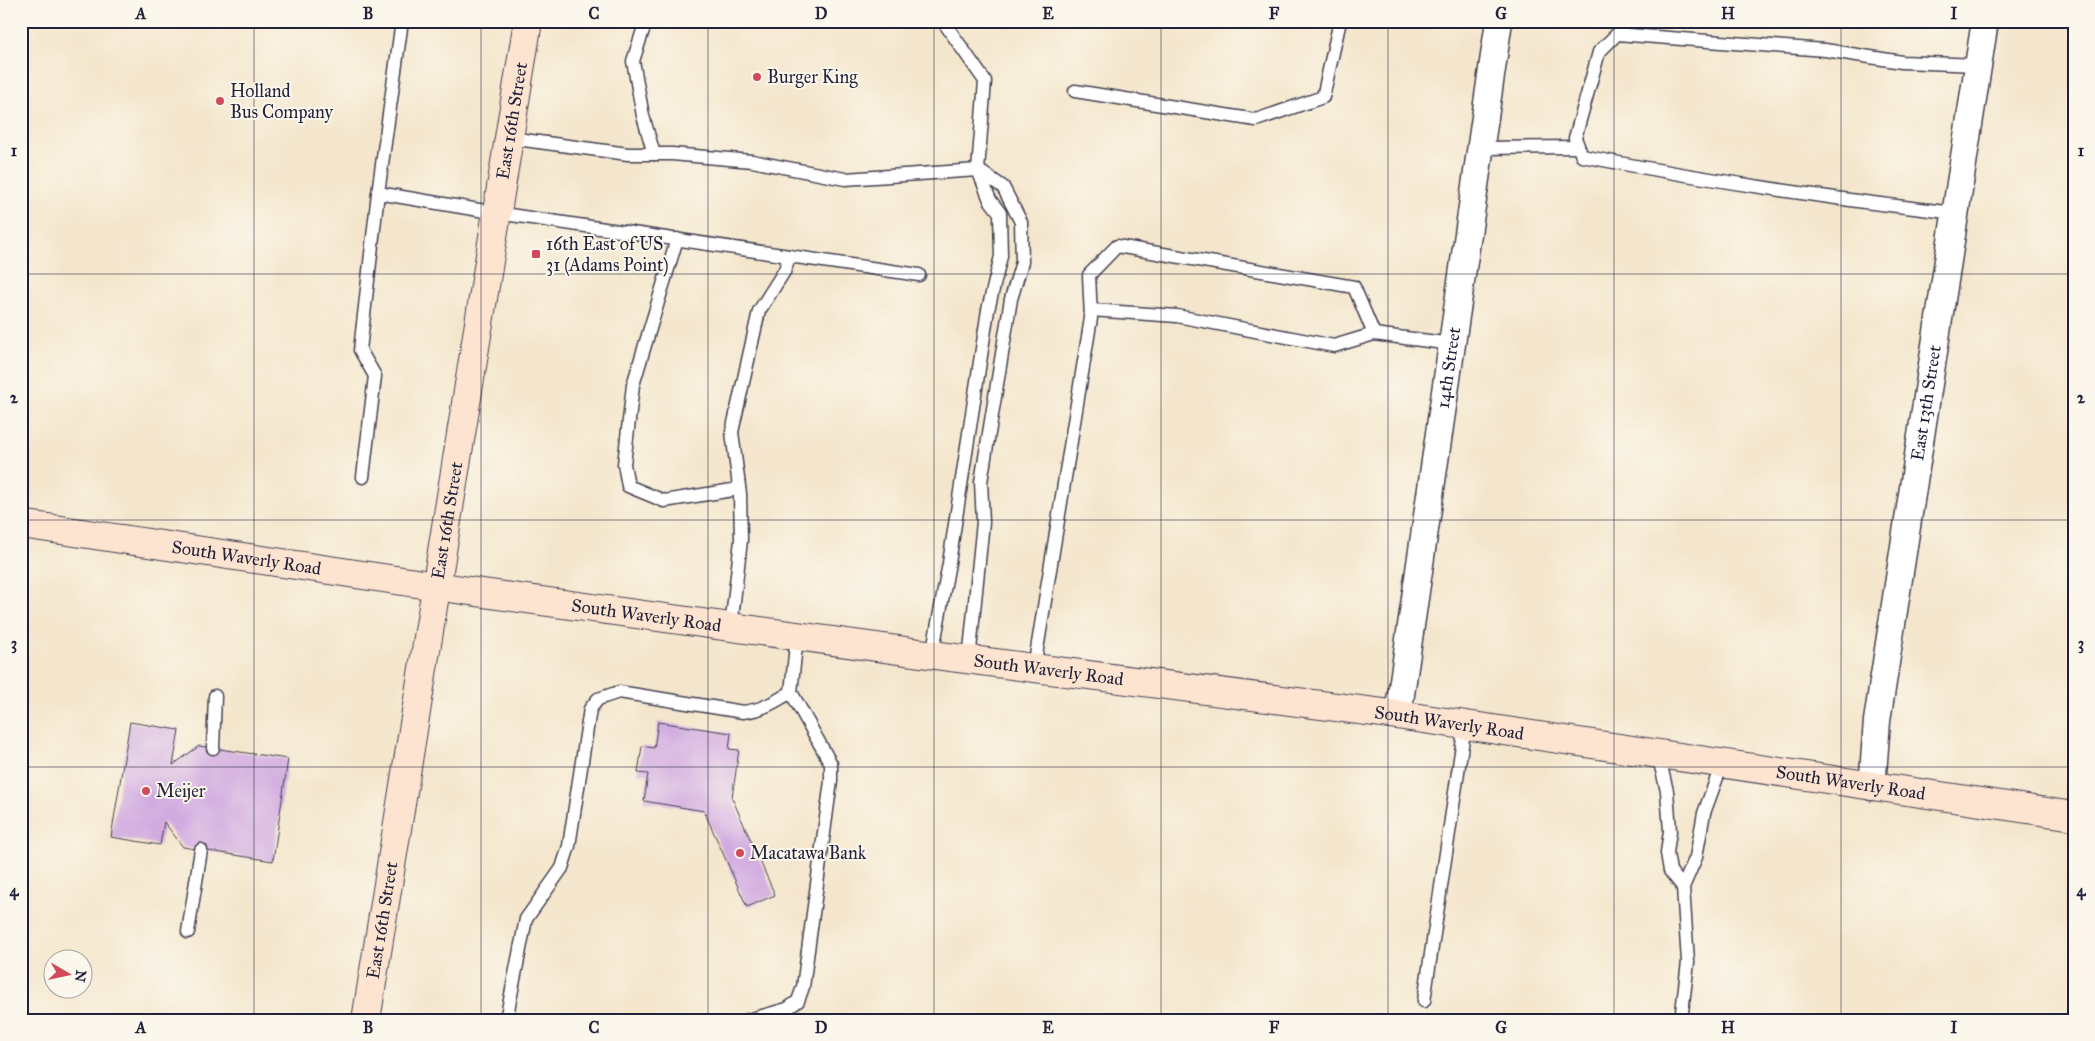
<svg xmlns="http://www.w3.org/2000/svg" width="2095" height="1041" viewBox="0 0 2095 1041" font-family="'IM FELL Great Primer',serif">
	<rect width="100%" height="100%" fill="#fbf7ec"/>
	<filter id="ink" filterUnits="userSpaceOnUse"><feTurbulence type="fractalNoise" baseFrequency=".02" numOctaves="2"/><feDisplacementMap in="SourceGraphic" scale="10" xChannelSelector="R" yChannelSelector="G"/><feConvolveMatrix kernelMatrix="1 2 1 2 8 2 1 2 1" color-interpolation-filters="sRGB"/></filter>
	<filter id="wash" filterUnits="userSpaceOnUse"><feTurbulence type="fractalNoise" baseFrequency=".0096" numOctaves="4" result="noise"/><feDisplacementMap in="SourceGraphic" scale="20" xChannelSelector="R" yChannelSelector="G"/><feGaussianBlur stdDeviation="1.12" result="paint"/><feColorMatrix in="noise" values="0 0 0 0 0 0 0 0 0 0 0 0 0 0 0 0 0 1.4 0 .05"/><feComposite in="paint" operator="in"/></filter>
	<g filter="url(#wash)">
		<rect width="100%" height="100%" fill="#f4e6cc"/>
		<g id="blocks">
			<!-- building -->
			<g fill="#d1abe0">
				<path d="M130 722 179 730 173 765 199 746 288 759 273 861 183 847 164 822 160 845 111 837Z"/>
				<path d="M658 722 731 733 729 749 739 750 732 798 775 895 747 907 704 811 644 801 648 774 638 773 642 746 654 748Z"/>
			</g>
		</g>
	</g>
	<g filter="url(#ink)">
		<use href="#blocks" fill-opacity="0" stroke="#423f51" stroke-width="1"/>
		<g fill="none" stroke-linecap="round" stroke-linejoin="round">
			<!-- lane casing -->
			<g stroke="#423f51" stroke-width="15">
				<g id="lane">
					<path d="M402 21 378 193 497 213 789 256"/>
					<path d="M646 21 633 61 643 116 654 154"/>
					<path d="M1075 91 1256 120 1323 97 1340 21"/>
					<path d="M509 138 628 154H672L752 161 845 179 978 170 1003 187 1021 222 1022 262 1011 299 981 482 983 522 969 660"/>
					<path d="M1480 148 1578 147"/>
					<path d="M1955 213C1830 199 1706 180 1582 156L1575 138 1599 52 1617 34 1825 50 1902 62 1978 65"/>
					<path d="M677 239 633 385 624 464 628 486 664 501 739 489"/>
					<path d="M1091 310 1177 316 1334 346 1374 334"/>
					<path d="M363 477 375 376 360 350 378 193"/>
					<path d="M731 627 741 540 740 494 732 432 759 311 785 270 789 256 919 275"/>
					<path d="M932 655 949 563 988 310 1001 256 1000 213 990 200 978 170 985 81 943 21"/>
					<path d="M1034 668 1091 318 1089 275 1117 246 1354 287 1374 334 1452 344"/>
					<path d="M213 748 215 696"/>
					<path d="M1658 754 1667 791 1670 831 1667 853 1670 871 1683 887"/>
					<path d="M188 932 201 850"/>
					<path d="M1424 1001 1465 725"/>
					<path d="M506 1020 526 919 562 868 569 846 590 709 598 699 619 692 743 712C762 710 775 702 791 692"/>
					<path d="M748 1020 787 1009 798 1001 803 987 831 781V764L791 692 797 636"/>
					<path d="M1681 1020 1688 962 1683 887 1696 857 1704 813 1722 764"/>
				</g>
			</g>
			<!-- street casing -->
			<g stroke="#423f51" stroke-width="29">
				<g id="street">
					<path id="s1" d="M1398 715 1499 21"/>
					<path id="s2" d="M1872 787 1877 721 1985 21"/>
				</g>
			</g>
			<!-- secondary casing -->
			<g stroke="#423f51" stroke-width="30">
				<g id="secondary">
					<path id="s3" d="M21 524 483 593 949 657 1398 715 2074 816"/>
					<path id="s4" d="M366 1020 528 21"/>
				</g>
			</g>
			<!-- lane -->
			<use href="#lane" stroke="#fff" stroke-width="12"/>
			<!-- street -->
			<use href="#street" stroke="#fff" stroke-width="26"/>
			<!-- secondary -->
			<use href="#secondary" stroke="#fde4d1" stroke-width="28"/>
		</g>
	</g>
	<!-- grid -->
	<path fill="none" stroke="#22223b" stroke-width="1" stroke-opacity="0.55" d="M254 21V1020M481 21V1020M708 21V1020M934 21V1020M1161 21V1020M1388 21V1020M1614 21V1020M1841 21V1020M21 274H2074M21 520H2074M21 767H2074"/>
	<!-- markers -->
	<g fill="#d1495b" stroke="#fbf7ec" stroke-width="2">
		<circle cx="757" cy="77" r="5"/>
		<circle cx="220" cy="101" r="5"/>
		<rect x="531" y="249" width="10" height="10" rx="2.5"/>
		<circle cx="146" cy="791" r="5"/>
		<circle cx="740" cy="853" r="5"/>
	</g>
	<g text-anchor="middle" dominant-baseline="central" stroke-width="4" stroke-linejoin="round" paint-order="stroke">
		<!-- poi labels -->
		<g font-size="18" fill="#22223b" stroke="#fbf7ec" text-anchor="start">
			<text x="767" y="77">Burger King</text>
			<text x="230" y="91">Holland<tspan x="230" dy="21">Bus Company</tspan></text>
			<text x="546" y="244">16th East of US<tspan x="546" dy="21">31 (Adams Point)</tspan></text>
			<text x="156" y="791">Meijer</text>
			<text x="750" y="853">Macatawa Bank</text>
		</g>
		<!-- street labels -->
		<g font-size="18" fill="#22223b" stroke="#fbf7ec">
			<text stroke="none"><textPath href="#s4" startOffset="911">East 16th Street</textPath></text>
			<text stroke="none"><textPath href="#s1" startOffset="351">14th Street</textPath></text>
			<text stroke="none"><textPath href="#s2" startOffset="388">East 13th Street</textPath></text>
			<text stroke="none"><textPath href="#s4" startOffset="506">East 16th Street</textPath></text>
			<text stroke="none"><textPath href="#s3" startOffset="228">South Waverly Road</textPath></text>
			<text stroke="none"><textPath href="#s3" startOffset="632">South Waverly Road</textPath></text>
			<text stroke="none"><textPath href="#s3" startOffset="1038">South Waverly Road</textPath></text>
			<text stroke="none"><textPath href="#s3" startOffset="1442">South Waverly Road</textPath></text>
			<text stroke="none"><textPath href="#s3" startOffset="1848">South Waverly Road</textPath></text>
			<text stroke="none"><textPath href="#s4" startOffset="101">East 16th Street</textPath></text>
		</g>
	</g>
	<!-- margin -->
	<rect width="2095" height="1041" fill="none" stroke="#fbf7ec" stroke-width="55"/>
	<!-- north arrow -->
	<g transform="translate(68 974) rotate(99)"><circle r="24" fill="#fbf7ec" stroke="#a4a2a5"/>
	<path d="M0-4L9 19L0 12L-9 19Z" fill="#d1495b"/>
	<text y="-8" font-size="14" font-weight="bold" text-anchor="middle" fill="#22223b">N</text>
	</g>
	<rect x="28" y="28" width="2040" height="986" fill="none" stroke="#22223b" stroke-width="2"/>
	<g font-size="16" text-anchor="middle" font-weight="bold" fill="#22223b">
		<text x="141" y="19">A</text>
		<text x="368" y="19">B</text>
		<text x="594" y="19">C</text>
		<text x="821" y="19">D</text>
		<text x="1048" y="19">E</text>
		<text x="1274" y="19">F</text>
		<text x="1501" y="19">G</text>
		<text x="1728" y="19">H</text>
		<text x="1954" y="19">I</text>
		<text x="14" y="156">1</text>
		<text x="2081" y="156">1</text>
		<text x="14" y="403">2</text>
		<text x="2081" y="403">2</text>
		<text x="14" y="649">3</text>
		<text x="2081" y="649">3</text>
		<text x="14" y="896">4</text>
		<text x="2081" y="896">4</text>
		<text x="141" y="1033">A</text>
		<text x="368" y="1033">B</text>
		<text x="594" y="1033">C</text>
		<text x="821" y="1033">D</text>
		<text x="1048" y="1033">E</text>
		<text x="1274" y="1033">F</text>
		<text x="1501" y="1033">G</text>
		<text x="1728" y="1033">H</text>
		<text x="1954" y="1033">I</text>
	</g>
</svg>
